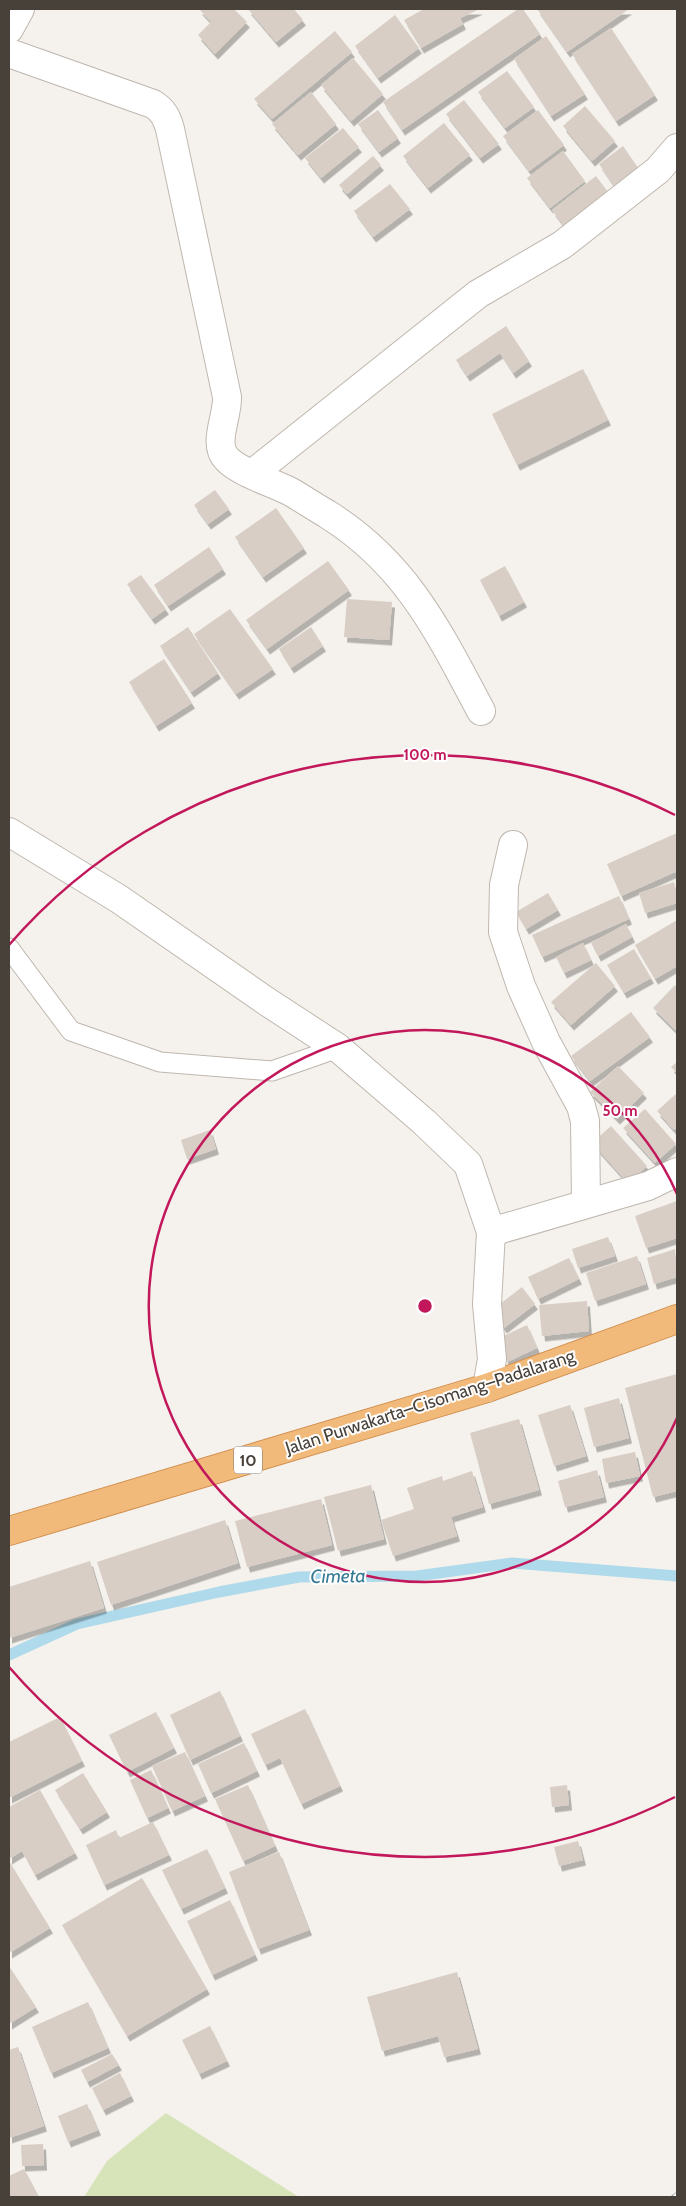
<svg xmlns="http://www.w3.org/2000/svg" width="686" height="2206" viewBox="0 0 686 2206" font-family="Cabin,sans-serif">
	<defs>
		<filter id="shadow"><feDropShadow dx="3" dy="5.5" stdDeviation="0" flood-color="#0004"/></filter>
	</defs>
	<rect width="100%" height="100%" fill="#f5f1ec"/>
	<!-- green -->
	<path fill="#d7e4b9" d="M166 2113 299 2197H84L107 2161Z"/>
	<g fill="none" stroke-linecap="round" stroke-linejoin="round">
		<!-- stream -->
		<path stroke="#afdaeb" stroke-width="11" d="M9 1655 77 1624 219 1592 299 1577 417 1576 512 1563 677 1576"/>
	</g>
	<!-- building -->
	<g fill="#d8cec5" filter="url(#shadow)">
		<path d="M199 9H234L247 22 215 54 198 35 211 22Z"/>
		<path d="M248 9H294L303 20 276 42Z"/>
		<path d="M424 9H480L460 18 463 24 421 48 404 20Z"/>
		<path d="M518 9H523L540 34 402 130 383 102Z"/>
		<path d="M537 9H629L567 52Z"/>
		<path d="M395 15 419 48 378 78 355 46Z"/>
		<path d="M611 28 655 95 616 121 572 54Z"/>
		<path d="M335 31 352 52 272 119 254 99Z"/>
		<path d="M546 36 585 94 551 116 514 59Z"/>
		<path d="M353 58 383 94 351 121 321 85Z"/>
		<path d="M507 71 534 107 505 128 478 92Z"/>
		<path d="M311 92 336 124 298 155 272 124Z"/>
		<path d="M464 100 499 144 480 158 446 114Z"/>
		<path d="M585 106 615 141 592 161 563 126Z"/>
		<path d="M378 110 398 138 379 152 358 124Z"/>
		<path d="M538 110 564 145 529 171 503 136Z"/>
		<path d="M444 123 470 155 428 188 403 156Z"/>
		<path d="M343 128 359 147 321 178 305 158Z"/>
		<path d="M623 146 641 172 616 189 599 164Z"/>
		<path d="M563 151 585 181 550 208 527 178Z"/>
		<path d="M373 156 381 165 347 194 339 185Z"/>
		<path d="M596 176 614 200 570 234 552 210Z"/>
		<path d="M390 184 410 209 373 237 354 211Z"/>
		<path d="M506 326 529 361 513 373 500 353 467 376 456 360Z"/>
		<path d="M583 369 608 420 517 465 492 414Z"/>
		<path d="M215 490 229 509 208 524 194 505Z"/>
		<path d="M276 508 304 548 263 577 235 537Z"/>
		<path d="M209 547 223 569 168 606 154 585Z"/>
		<path d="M328 561 349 590 267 649 246 620Z"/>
		<path d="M505 566 524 602 499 616 480 580Z"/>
		<path d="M141 575 166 609 152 619 127 584Z"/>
		<path d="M347 599 392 602 389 640 344 637Z"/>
		<path d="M230 609 273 669 236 694 194 634Z"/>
		<path d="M188 627 218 673 191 692 160 646Z"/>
		<path d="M311 627 323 646 291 668 279 649Z"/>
		<path d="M164 659 192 703 156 726 129 682Z"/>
		<path d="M677 833V875L669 857 675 872 621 896 607 864Z"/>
		<path d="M674 882 677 894V903L645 913 639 893Z"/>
		<path d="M548 893 558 910 526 929 516 912Z"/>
		<path d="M619 896 629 919 542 957 532 935Z"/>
		<path d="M677 920V966L655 979 635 945Z"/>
		<path d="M626 924 632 937 598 956 591 943Z"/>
		<path d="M583 943 591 960 564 973 556 957Z"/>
		<path d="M634 949 651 978 624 993 607 965Z"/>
		<path d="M596 963 615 986 571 1025 551 1002Z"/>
		<path d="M675 985 677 988V1032L653 1008Z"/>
		<path d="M631 1012 650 1037 590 1081 571 1056Z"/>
		<path d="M677 1062V1073L671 1067Z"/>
		<path d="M618 1066 644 1093 617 1119 590 1092Z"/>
		<path d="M677 1093V1127L674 1130 657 1111Z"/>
		<path d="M645 1109 676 1144 655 1163 623 1128Z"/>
		<path d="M611 1126 647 1166 628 1183 592 1143Z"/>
		<path d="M210 1130 216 1149 187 1159 181 1140Z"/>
		<path d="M677 1201V1238L646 1248 635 1216Z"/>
		<path d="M608 1237 615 1256 578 1268 572 1249Z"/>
		<path d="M675 1249 677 1277 654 1284 647 1258Z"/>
		<path d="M637 1256 646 1284 595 1301 586 1273Z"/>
		<path d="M569 1258 579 1279 538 1299 528 1277Z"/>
		<path d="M522 1287 535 1304 504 1328 491 1311Z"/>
		<path d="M587 1301 589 1331 542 1336 539 1305Z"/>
		<path d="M527 1325 537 1348 507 1362 497 1339Z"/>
		<path d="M677 1374V1491L653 1497 625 1388Z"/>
		<path d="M619 1398 629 1438 594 1447 584 1408Z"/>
		<path d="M570 1405 586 1456 554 1466 538 1415Z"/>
		<path d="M519 1419 539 1490 489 1504 470 1433Z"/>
		<path d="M635 1452 640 1476 606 1483 602 1459Z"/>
		<path d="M597 1470 604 1497 565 1507 558 1481Z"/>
		<path d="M472 1471 483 1507 451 1517 457 1536 393 1556 381 1520 414 1509 407 1488 442 1476 443 1481Z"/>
		<path d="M371 1485 384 1539 338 1551 324 1497Z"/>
		<path d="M321 1499 332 1545 247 1567 235 1521Z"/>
		<path d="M225 1520 238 1563 111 1605 97 1562Z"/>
		<path d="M90 1561 104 1608 9 1638V1587Z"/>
		<path d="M220 1691 240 1736 190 1760 170 1715Z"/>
		<path d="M305 1709 340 1786 301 1804 280 1758 265 1765 251 1734Z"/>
		<path d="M156 1712 174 1748 127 1772 109 1735Z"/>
		<path d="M60 1717 82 1761 9 1798V1742Z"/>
		<path d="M244 1743 257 1771 211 1793 198 1764Z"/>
		<path d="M185 1752 205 1796 172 1811 152 1766Z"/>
		<path d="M151 1770 168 1808 147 1818 130 1780Z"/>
		<path d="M83 1773 107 1812 80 1829 55 1790Z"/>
		<path d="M248 1785 275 1846 243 1861 215 1799Z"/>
		<path d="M567 1785 569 1805 552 1807 550 1787Z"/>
		<path d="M40 1790 75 1853 35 1875 22 1851 9 1859V1807Z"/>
		<path d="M153 1822 169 1855 104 1885 86 1845 116 1830 119 1838Z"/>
		<path d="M578 1841 583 1860 559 1866 554 1847Z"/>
		<path d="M207 1849 225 1888 181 1909 162 1870Z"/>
		<path d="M279 1852 309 1930 258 1949 229 1872Z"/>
		<path d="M9 1861 50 1928 9 1953Z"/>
		<path d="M142 1878 207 1989 127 2036 62 1925Z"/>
		<path d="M230 1900 255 1955 212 1975 187 1921Z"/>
		<path d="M9 1966 36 2007 9 2024Z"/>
		<path d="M457 1972 478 2049 444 2057 438 2036 382 2051 367 1997Z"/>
		<path d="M88 2002 108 2048 51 2073 32 2027Z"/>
		<path d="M210 2026 227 2061 199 2074 182 2040Z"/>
		<path d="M18 2047 44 2126 9 2138V2050Z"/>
		<path d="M112 2054 119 2065 87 2082 81 2070Z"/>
		<path d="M120 2073 131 2096 103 2110 92 2088Z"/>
		<path d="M87 2104 98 2130 68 2142 58 2116Z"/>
		<path d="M43 2144 44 2165 22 2166 21 2145Z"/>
		<path d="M24 2169 39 2197H10L9 2176Z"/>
	</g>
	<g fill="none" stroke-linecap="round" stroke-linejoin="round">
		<!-- lane casing -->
		<g stroke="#bfb7af" stroke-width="21">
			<path id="lane" d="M9 948 71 1031 160 1062 272 1071 338 1048"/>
		</g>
		<!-- street casing -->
		<g stroke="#bfb7af" stroke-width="30">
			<g id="street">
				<path d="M9 29 20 9"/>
				<path d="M9 53 153 104C163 110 167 118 170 129L227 397C228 416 212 444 227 459 240 473 274 483 291 492 303 499 315 507 327 514 406 563 439 632 481 711"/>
				<path d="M252 474 478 294 562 245 658 170 677 148"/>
				<path d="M9 832 119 899 266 1001 338 1048 424 1122 468 1164 491 1232 487 1304 492 1359 487 1388"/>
				<path d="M513 845 504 885 503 932 521 986 546 1042 581 1106 585 1121 586 1203"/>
				<path d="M491 1232 648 1186 677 1172"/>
			</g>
		</g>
		<!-- highway casing -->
		<g stroke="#d08d4b" stroke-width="30">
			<path id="highway" d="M9 1531 487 1388 677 1319"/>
		</g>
		<!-- lane -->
		<use href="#lane" stroke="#fff" stroke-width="19"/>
		<!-- street -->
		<use href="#street" stroke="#fff" stroke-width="28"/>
		<!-- highway -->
		<use href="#highway" stroke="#f1ba7b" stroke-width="28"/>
		<!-- rail casing -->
		<g stroke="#999" stroke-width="5.5">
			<path id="rail" d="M674 2197 677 2195"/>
		</g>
		<!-- rail -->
		<use href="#rail" stroke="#fff" stroke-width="4" stroke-dasharray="11" stroke-linecap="butt"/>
	</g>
	<!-- distance rings -->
	<g fill="none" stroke="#c2185b" stroke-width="2.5">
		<path d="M677 1418A276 276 0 1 1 677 1194"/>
		<path d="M675 1797A551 551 0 0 1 9 1667M9 945A551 551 0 0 1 675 815"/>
	</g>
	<g text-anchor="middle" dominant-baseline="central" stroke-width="4" stroke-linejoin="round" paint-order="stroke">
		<!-- shield labels -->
		<rect fill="#fff" stroke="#7f7a75" stroke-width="1" x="234" y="1446.5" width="28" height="27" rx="4"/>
		<g font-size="16" font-weight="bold" fill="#48413a">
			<text x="248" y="1460">10</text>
		</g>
		<!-- street labels -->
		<g font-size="18" fill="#48413a" stroke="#fff">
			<text transform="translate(430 1402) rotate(-18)">Jalan Purwakarta–Cisomang–Padalarang</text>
		</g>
		<!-- water labels -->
		<g font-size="19" font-style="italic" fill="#367994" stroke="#fff">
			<text transform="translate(338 1576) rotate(-1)">Cimeta</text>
		</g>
	</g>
	<circle cx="425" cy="1306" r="8" fill="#c2185b" stroke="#fff" stroke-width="2.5"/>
	<g font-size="15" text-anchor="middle" font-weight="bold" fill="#c2185b" stroke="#fff" stroke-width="4" stroke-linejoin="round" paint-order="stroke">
		<text x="425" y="760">100 m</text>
		<text x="620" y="1116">50 m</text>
	</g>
	<!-- border -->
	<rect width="686" height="2206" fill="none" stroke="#48413a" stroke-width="20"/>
</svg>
